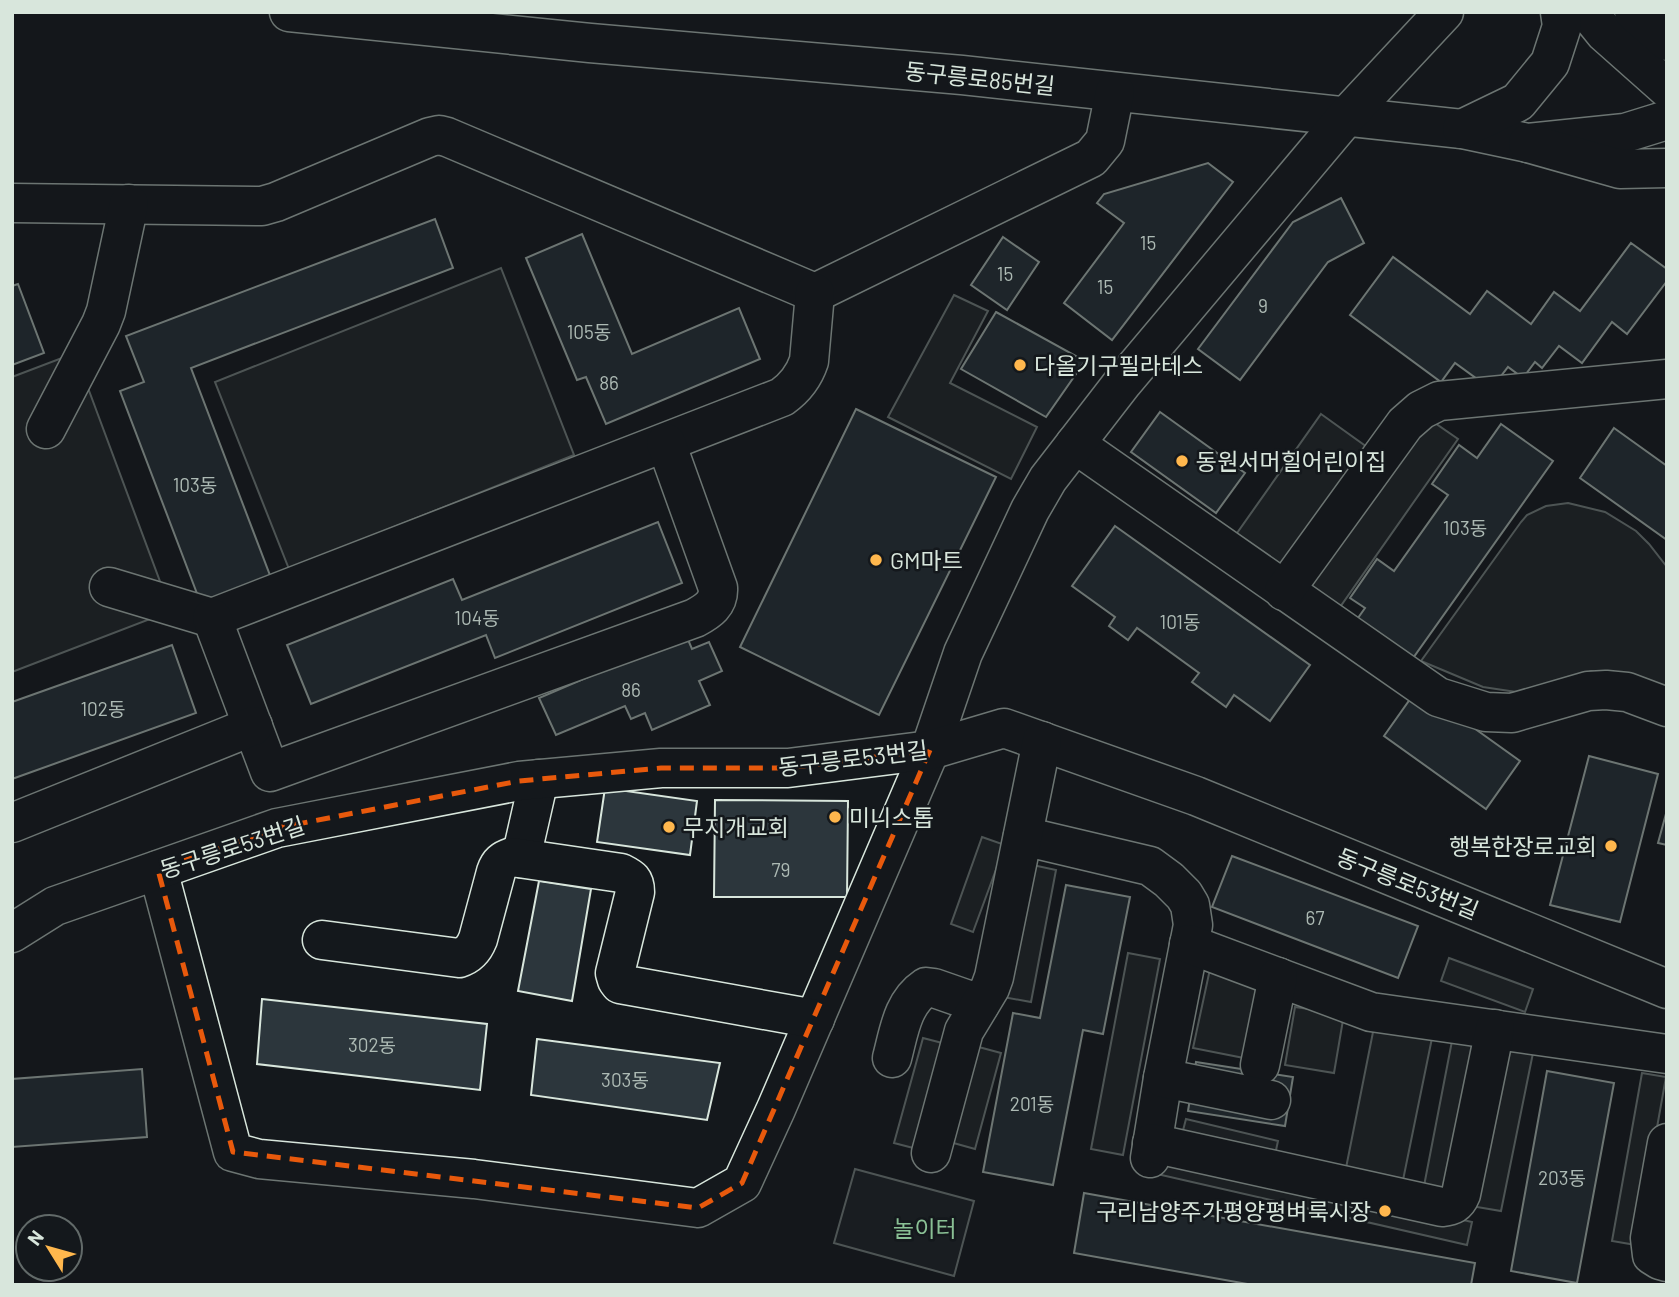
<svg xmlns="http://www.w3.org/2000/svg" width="1679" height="1297" viewBox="0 0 1679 1297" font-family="Barlow,'Noto Sans KR',sans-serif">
	<rect width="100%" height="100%" fill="#14181c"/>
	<!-- green -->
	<path fill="#202428" stroke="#939e99" stroke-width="2" d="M855 1169 974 1201 954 1276 834 1243Z"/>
	<!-- parking -->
	<g fill="#24282b" stroke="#939e99" stroke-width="2">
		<path d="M501 268 574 455 289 569 215 382Z"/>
		<path d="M954 295 988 311 950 383 1037 427 1011 479 888 417Z"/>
		<path d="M75 353 171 611 12 672V377Z"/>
		<path d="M1321 414 1395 467 1429 419 1458 439 1333 617 1230 543Z"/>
		<path d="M1568 503 1605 512 1636 531 1649 544 1667 567V690L1591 671 1567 682 1523 693 1483 687 1421 661 1521 522 1527 515 1546 506Z"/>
		<path d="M982 837 1005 845 973 932 951 924Z"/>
		<path d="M1028 864 1056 870 1031 1002 1003 997Z"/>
		<path d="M1128 953 1160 959 1123 1155 1091 1149Z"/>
		<path d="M1449 958 1533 989 1525 1012 1441 981Z"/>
		<path d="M1210 969 1265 980 1249 1059 1193 1048Z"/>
		<path d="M1295 1007 1344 1014 1334 1073 1285 1065Z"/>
		<path d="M1374 1027 1432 1038 1402 1185 1345 1173Z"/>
		<path d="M923 1038 950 1045 921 1150 894 1143Z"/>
		<path d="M1452 1041 1484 1047 1456 1192 1424 1186Z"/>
		<path d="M1505 1042 1534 1048 1501 1211 1471 1206Z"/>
		<path d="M975 1046 1001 1053 975 1149 950 1142Z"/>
		<path d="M1642 1073 1666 1077 1636 1245 1612 1241Z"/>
		<path d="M1186 1119 1278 1141 1273 1164 1180 1142Z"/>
		<path d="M1162 1152 1472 1222 1467 1245 1157 1174Z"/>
	</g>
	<!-- building -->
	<g fill="#2c363c" stroke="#d8e6dc" stroke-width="2">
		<path d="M1208 163 1233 182 1112 340 1064 303 1124 223 1097 203 1104 194Z"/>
		<path d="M1341 198 1364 243 1328 262 1240 380 1198 349 1293 222Z"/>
		<path d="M435 219 453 268 191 368 271 578 201 604 120 391 144 382 126 336Z"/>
		<path d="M582 234 632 354 739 308 760 359 606 424 586 377 577 380 526 258Z"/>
		<path d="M1003 237 1039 262 1007 310 971 285Z"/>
		<path d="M1631 243 1667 269V281L1627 334 1612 322 1582 363 1559 346 1542 368 1535 362 1523 378 1508 367 1491 389 1455 363 1441 382 1350 315 1393 257 1470 314 1487 291 1531 324 1554 292 1580 311Z"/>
		<path d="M18 284 44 353 12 365V286Z"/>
		<path d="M996 312 1085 361 1046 417 961 369Z"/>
		<path d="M856 409 996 477 879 715 740 647Z"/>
		<path d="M1160 412 1245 473 1216 513 1131 452Z"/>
		<path d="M1501 424 1553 461 1396 682 1341 642 1365 608 1350 598 1377 559 1394 571 1448 495 1432 484 1459 445 1477 458Z"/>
		<path d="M1614 428 1667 466V540L1580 478Z"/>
		<path d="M658 522 682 583 495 658 486 635 311 704 287 645 453 579 462 600Z"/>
		<path d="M1115 526 1310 665 1270 721 1234 695 1226 707 1192 682 1199 673 1137 628 1128 640 1109 626 1115 617 1072 586Z"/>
		<path d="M686 635 692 649 709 642 722 671 699 681 710 705 652 730 645 713 631 719 625 706 556 735 539 698Z"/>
		<path d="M172 645 196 713 12 779V702Z"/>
		<path d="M1418 688 1520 761 1486 809 1384 736Z"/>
		<path d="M1589 756 1658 774 1620 922 1550 905Z"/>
		<path d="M605 788 697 801 690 855 597 842Z"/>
		<path d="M715 800 848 801 847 897H714Z"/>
		<path d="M1667 810V845L1658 843Z"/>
		<path d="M1232 856 1418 926 1398 978 1212 907Z"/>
		<path d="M539 881 591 889 572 1001 518 991Z"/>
		<path d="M1066 885 1130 897 1103 1034 1083 1030 1053 1185 983 1172 1013 1013 1040 1018Z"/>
		<path d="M262 999 487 1024 480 1090 257 1064Z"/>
		<path d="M537 1039 720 1063 707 1120 531 1095Z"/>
		<path d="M1196 1062 1293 1077 1285 1126 1188 1111Z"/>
		<path d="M142 1069 147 1137 12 1147V1079Z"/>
		<path d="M1547 1071 1614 1083 1577 1283 1511 1271Z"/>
		<path d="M1084 1193 1475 1263 1471 1285H1253L1074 1253Z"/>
	</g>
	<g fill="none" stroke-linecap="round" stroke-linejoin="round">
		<!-- minor casing -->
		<g stroke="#d8e6dc" stroke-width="41">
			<g id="minor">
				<path d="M289 12 590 43 962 75 1462 129 1528 143 1625 133 1667 120"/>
				<path d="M12 203 262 206 276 202 430 137 439 135 447 137 815 293 1091 158 1105 141 1115 92"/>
				<path d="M46 429 101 324 106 311 129 204"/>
				<path d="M1075 444 1438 697 1486 712 1512 713 1588 691 1606 690 1627 692 1667 707"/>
				<path d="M109 587 212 618 782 397C796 387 804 376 809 361L815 293"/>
				<path d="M1284 591 1405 424 1421 410 1439 401 1667 379"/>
				<path d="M212 618 270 772 695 618C708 611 719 604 718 588L666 443"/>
				<path d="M12 823 253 726"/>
				<path d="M1023 836 1150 866 1169 880 1184 895 1190 905 1193 925 1163 1078 1150 1158"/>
				<path d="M521 858 539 779"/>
				<path d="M158 870 233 1152 259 1159 474 1179 698 1208 742 1183 776 1109 930 750 963 653 1030 510 1048 479 1123 382 1345 118 1444 12"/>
				<path d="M12 933 55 906 277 828 519 781 661 768H788L930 750 1004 728 1196 796 1667 989"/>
				<path d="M322 940 459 958C469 955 474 949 478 939L496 872C499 863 503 860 512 857L621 873C631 878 635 880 635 892L615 973 617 980 620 984 815 1019"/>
				<path d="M1189 944 1371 1012 1667 1054"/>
				<path d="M892 1058C899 1032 902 1003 926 987L934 988 980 1004"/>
				<path d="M1260 1065 1278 977"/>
				<path d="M1163 1078 1271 1100"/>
				<path d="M1152 1143 1442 1207C1452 1206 1457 1204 1461 1194L1495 1029"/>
				<path d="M1667 1143 1650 1238 1652 1255 1660 1260 1667 1262"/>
				<path d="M931 1153 964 1031 990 988 994 977 1042 741"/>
			</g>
		</g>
		<!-- major casing -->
		<g stroke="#d8e6dc" stroke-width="41">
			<g id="major">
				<path d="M1588 12 1605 33 1667 88"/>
				<path d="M1634 12 1667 41"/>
				<path d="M1462 129 1518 102 1550 63 1562 26 1560 12"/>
				<path d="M1528 143 1620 169 1667 168"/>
			</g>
		</g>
		<!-- minor -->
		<use href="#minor" stroke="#14181c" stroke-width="38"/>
		<!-- major -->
		<use href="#major" stroke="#14181c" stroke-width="38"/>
	</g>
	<!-- marked area -->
	<path d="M0 0H1679V1297H0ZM930 750 742 1183 698 1208 233 1152 158 870 277 828 519 781 661 768H788Z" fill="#14181c" fill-opacity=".55" fill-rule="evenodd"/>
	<path fill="none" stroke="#e8590c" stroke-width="5" stroke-dasharray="14 9" stroke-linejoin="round" d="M930 750 742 1183 698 1208 233 1152 158 870 277 828 519 781 661 768H788Z"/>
	<!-- markers -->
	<g fill="#ffb74d" stroke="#14181c" stroke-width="2.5">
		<circle cx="1020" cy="365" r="7"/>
		<circle cx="1182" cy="461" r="7"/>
		<circle cx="876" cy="560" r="7"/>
		<circle cx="835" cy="817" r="7"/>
		<circle cx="669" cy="827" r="7"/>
		<circle cx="1611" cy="846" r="7"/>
		<circle cx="1385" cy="1211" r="7"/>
	</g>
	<g text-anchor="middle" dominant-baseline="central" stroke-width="5" stroke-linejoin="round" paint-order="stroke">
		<!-- number labels -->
		<g font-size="19" fill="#adbab4">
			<text x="1148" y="242">15</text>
			<text x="1005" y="273">15</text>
			<text x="1105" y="286">15</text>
			<text x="1263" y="305">9</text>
			<text x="589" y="331">105동</text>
			<text x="609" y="382">86</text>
			<text x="195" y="484">103동</text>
			<text x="1465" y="527">103동</text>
			<text x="477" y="617">104동</text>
			<text x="1180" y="621">101동</text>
			<text x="631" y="689">86</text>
			<text x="103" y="708">102동</text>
			<text x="781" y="869">79</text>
			<text x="1315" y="917">67</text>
			<text x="372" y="1044">302동</text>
			<text x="625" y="1079">303동</text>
			<text x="1032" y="1103">201동</text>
			<text x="1562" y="1177">203동</text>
		</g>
		<!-- street labels -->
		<g font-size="23" fill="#d8e6dc" stroke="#14181c">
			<text transform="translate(980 78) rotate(6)">동구릉로85번길</text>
			<text transform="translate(853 758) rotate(-7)">동구릉로53번길</text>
			<text transform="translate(232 847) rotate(-18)">동구릉로53번길</text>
			<text transform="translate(1408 883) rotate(22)">동구릉로53번길</text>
		</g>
		<!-- poi labels -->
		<g font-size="23" fill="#d8e6dc" stroke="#14181c" text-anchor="start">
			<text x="1034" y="365">다올기구필라테스</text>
			<text x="1196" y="461">동원서머힐어린이집</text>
			<text x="890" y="560">GM마트</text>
			<text x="849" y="817">미니스톱</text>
			<text x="683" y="827">무지개교회</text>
			<text x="1597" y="846" text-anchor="end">행복한장로교회</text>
			<text x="1371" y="1211" text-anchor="end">구리남양주가평양평벼룩시장</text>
		</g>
		<!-- park labels -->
		<g font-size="23" fill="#8ac095" stroke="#14181c">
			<text x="925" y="1228">놀이터</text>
		</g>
	</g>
	<!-- border -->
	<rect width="1679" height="1297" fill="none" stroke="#d8e6dc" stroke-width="28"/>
	<!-- north arrow -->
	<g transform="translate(49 1248) rotate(307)"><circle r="33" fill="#14181c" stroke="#626a69" stroke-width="2"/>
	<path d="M0-5L12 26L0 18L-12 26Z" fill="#ffb74d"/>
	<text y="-10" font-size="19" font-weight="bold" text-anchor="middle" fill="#d8e6dc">N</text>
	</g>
</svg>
